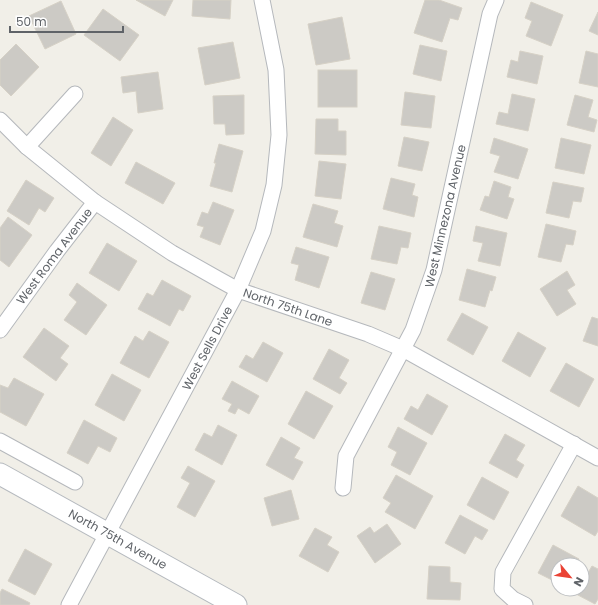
<svg xmlns="http://www.w3.org/2000/svg" width="598" height="605" viewBox="0 0 598 605" font-family="Poppins,sans-serif">
	<rect width="100%" height="100%" fill="#f1efe8"/>
	<!-- building -->
	<g fill="#cccac5" stroke="#d6d1c6">
		<path d="M136 0H173L165 16Z"/>
		<path d="M193 0H231L230 19 192 16Z"/>
		<path d="M425 0H439L462 8 458 20 450 18 442 42 414 33Z"/>
		<path d="M61 1 76 34 45 49 29 16Z"/>
		<path d="M531 2 563 15 551 46 526 36 532 21 525 18Z"/>
		<path d="M103 9 139 35 120 61 84 35Z"/>
		<path d="M598 12V35L589 31Z"/>
		<path d="M342 17 350 59 316 65 308 24Z"/>
		<path d="M233 42 240 78 205 85 198 48Z"/>
		<path d="M16 44 39 67 11 96 0 85V60Z"/>
		<path d="M420 45 447 51 441 81 413 74Z"/>
		<path d="M520 51 543 56 537 84 507 77 511 60 518 62Z"/>
		<path d="M586 51 598 54V87L579 83Z"/>
		<rect x="318" y="70" width="39" height="37"/>
		<path d="M158 72 163 109 138 113 136 91 123 93 121 77Z"/>
		<path d="M405 92 435 96 431 128 401 125Z"/>
		<path d="M512 94 535 99 528 131 496 124 499 112 508 114Z"/>
		<path d="M244 95V134L226 135 225 124H214L213 96Z"/>
		<path d="M575 95 593 100 588 117 597 120 594 132 567 125Z"/>
		<path d="M113 117 133 130 111 166 91 153Z"/>
		<path d="M316 119H338V131H346V155L315 154Z"/>
		<path d="M404 137 429 142 422 171 398 166Z"/>
		<path d="M494 138 528 149 518 179 494 172 500 156 490 153Z"/>
		<path d="M561 138 591 145 584 174 555 168Z"/>
		<path d="M219 144 243 151 232 192 210 186 216 163H214Z"/>
		<path d="M319 161 346 164 341 199 315 196Z"/>
		<path d="M136 162 175 183 163 204 125 183Z"/>
		<path d="M391 178 415 184 412 195 418 197 414 217 383 209Z"/>
		<path d="M26 180 54 198 45 212 39 208 29 225 7 211Z"/>
		<path d="M494 181 511 187 508 197 514 199 507 219 480 210 485 196 489 197Z"/>
		<path d="M553 182 584 188 581 202 573 201 569 218 546 213Z"/>
		<path d="M213 202 234 210 220 245 200 237 204 227 197 225 202 212 208 214Z"/>
		<path d="M313 204 338 211 334 223 343 226 337 247 303 237Z"/>
		<path d="M8 217 32 235 9 267 0 260V228Z"/>
		<path d="M546 224 576 231 573 245 566 244 561 262 538 257Z"/>
		<path d="M379 226 411 233 408 248 401 247 397 264 371 259Z"/>
		<path d="M476 226 507 233 500 266 478 261 483 243 473 241Z"/>
		<path d="M107 243 137 261 119 291 89 273Z"/>
		<path d="M296 247 329 257 319 288 295 280 299 265 291 263Z"/>
		<path d="M467 269 496 277 492 291 490 290 485 307 459 300Z"/>
		<path d="M567 271 575 285 567 290 576 304 557 316 540 289Z"/>
		<path d="M371 272 395 279 385 310 361 303Z"/>
		<path d="M162 280 191 296 183 311 179 309 170 326 138 309 147 293 153 296Z"/>
		<path d="M77 283 107 305 86 335 64 320 77 302 69 295Z"/>
		<path d="M462 313 488 327 473 355 447 340Z"/>
		<path d="M592 317 598 319V346L583 341Z"/>
		<path d="M44 328 69 346 60 358 68 364 56 381 23 357Z"/>
		<path d="M149 331 169 342 149 378 120 363 135 336 143 341Z"/>
		<path d="M518 332 546 348 530 377 502 361Z"/>
		<path d="M263 342 283 353 267 382 239 367 246 355 253 359Z"/>
		<path d="M329 349 349 360 339 378 347 383 340 394 313 379Z"/>
		<path d="M566 363 594 379 579 407 550 391Z"/>
		<path d="M112 374 141 390 124 421 95 405Z"/>
		<path d="M14 378 44 394 26 426 0 412V385L8 388Z"/>
		<path d="M232 381 259 396 249 414 238 408 235 414 228 411 232 404 222 399Z"/>
		<path d="M306 391 333 406 314 439 288 424Z"/>
		<path d="M427 394 448 406 432 435 404 419 411 406 418 410Z"/>
		<path d="M84 420 117 438 110 452 98 446 88 464 67 453Z"/>
		<path d="M218 425 237 435 222 465 195 450 204 433 212 437Z"/>
		<path d="M398 427 427 443 410 475 391 465 397 452 388 447Z"/>
		<path d="M505 434 525 445 516 460 524 465 517 478 489 463Z"/>
		<path d="M281 437 300 448 294 458 303 462 293 480 266 465Z"/>
		<path d="M188 466 215 481 195 517 177 507 190 483 181 478Z"/>
		<path d="M396 475 433 496 415 529 385 512 391 503 383 498Z"/>
		<path d="M482 477 509 492 494 520 467 505Z"/>
		<path d="M578 486 598 498V531L595 536 561 516Z"/>
		<path d="M291 490 299 519 272 526 264 498Z"/>
		<path d="M460 515 488 530 482 540 475 536 465 554 445 543Z"/>
		<path d="M387 524 401 544 375 563 357 536 370 527 374 533Z"/>
		<path d="M315 528 332 537 327 545 339 552 328 572 299 556Z"/>
		<path d="M553 545 579 559 576 565H558V583L538 573Z"/>
		<path d="M25 549 52 564 35 595 8 581Z"/>
		<path d="M429 566 450 567V582L461 583 460 600 427 599Z"/>
		<path d="M592 566 598 569V599L595 604 576 594 579 589H582V583Z"/>
		<path d="M2 589 30 603 29 605H0V593Z"/>
	</g>
	<g fill="none" stroke-linecap="round" stroke-linejoin="round">
		<!-- minor casing -->
		<g stroke="#b5b8bc" stroke-width="17">
			<g id="minor">
				<path d="M0 120 27 147 95 202 172 253 218 279 238 290 368 334 403 349 598 458"/>
				<path d="M27 147 75 94"/>
				<path d="M0 330 57 251 95 202"/>
				<path d="M0 441 75 482"/>
				<path d="M343 488 346 456 413 330 434 270 490 14 496 0"/>
				<path d="M69 605 238 290 263 231 274 185 279 135 276 70 262 0"/>
				<path d="M525 605 513 599 502 589 503 572 574 444"/>
			</g>
		</g>
		<!-- secondary casing -->
		<g stroke="#b6babf" stroke-width="23">
			<path id="secondary" d="M0 474 236 605"/>
		</g>
		<!-- minor -->
		<use href="#minor" stroke="#fff" stroke-width="15"/>
		<!-- secondary -->
		<use href="#secondary" stroke="#fff" stroke-width="21"/>
	</g>
	<g text-anchor="middle" dominant-baseline="central" stroke-width="3" stroke-linejoin="round" paint-order="stroke">
		<!-- street labels -->
		<g font-size="12" fill="#5f6368" stroke="#fff">
			<text transform="translate(445 216) rotate(-77)">West Minnezona Avenue</text>
			<text transform="translate(54 256) rotate(-53)">West Roma Avenue</text>
			<text transform="translate(288 307) rotate(19)">North 75th Lane</text>
			<text transform="translate(207 348) rotate(-62)">West Sells Drive</text>
			<text transform="translate(118 539) rotate(29)">North 75th Avenue</text>
		</g>
	</g>
	<!-- north arrow -->
	<g transform="translate(570 577) rotate(119)"><circle r="19" fill="#ffffff" stroke="#bfc1c3"/>
	<path d="M0-3L7 15L0 10L-7 15Z" fill="#ea4335"/>
	<text y="-6" font-size="11" font-weight="bold" text-anchor="middle" fill="#5f6368">N</text>
	</g>
	<!-- scale -->
	<path d="M10 26v6h113v-6" fill="none" stroke="#5f6368" stroke-width="2"/>
	<text x="16" y="26" font-size="12" fill="#5f6368" stroke="#ffffff" stroke-width="3" paint-order="stroke">50 m</text>
</svg>
